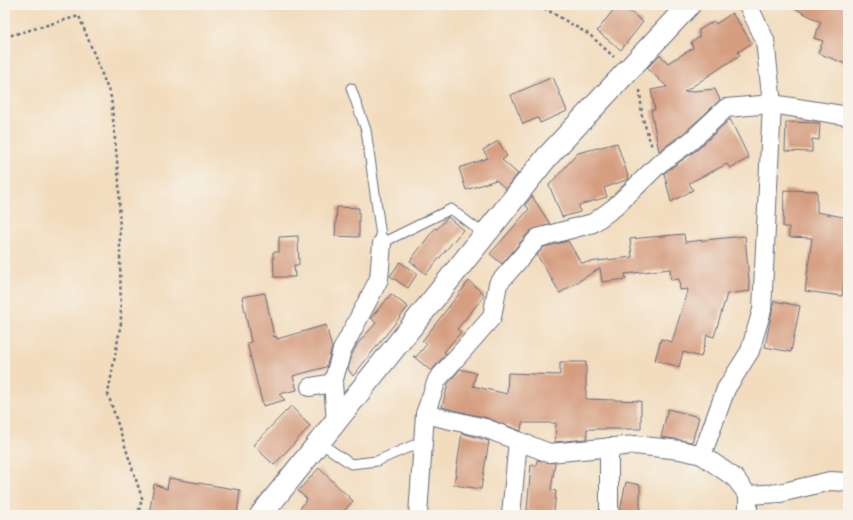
<svg xmlns="http://www.w3.org/2000/svg" width="853" height="520" viewBox="0 0 853 520" font-family="'IM FELL French Canon',serif">
	<rect width="100%" height="100%" fill="#f7f3e8"/>
	<filter id="ink" filterUnits="userSpaceOnUse"><feTurbulence type="fractalNoise" baseFrequency=".025" numOctaves="2"/><feDisplacementMap in="SourceGraphic" scale="8" xChannelSelector="R" yChannelSelector="G"/><feConvolveMatrix kernelMatrix="1 2 1 2 8 2 1 2 1" color-interpolation-filters="sRGB"/></filter>
	<filter id="wash" filterUnits="userSpaceOnUse"><feTurbulence type="fractalNoise" baseFrequency=".012" numOctaves="4" result="noise"/><feDisplacementMap in="SourceGraphic" scale="16" xChannelSelector="R" yChannelSelector="G"/><feGaussianBlur stdDeviation="0.9" result="paint"/><feColorMatrix in="noise" values="0 0 0 0 0 0 0 0 0 0 0 0 0 0 0 0 0 1.4 0 .05"/><feComposite in="paint" operator="in"/></filter>
	<g filter="url(#wash)">
		<rect width="100%" height="100%" fill="#f2dcbd"/>
		<g id="blocks">
			<!-- building -->
			<g fill="#d69e81">
				<path d="M617 5H622L643 22 621 50 597 31Z"/>
				<path d="M788 5H848V65L818 53 823 41 814 38 821 22Z"/>
				<path d="M732 13 752 43 738 52 740 55 684 92 715 89 720 100 684 133 659 151 651 110H655L651 90 667 87 647 68 660 55 668 63 693 48 691 42 699 37V30L714 21 716 24Z"/>
				<path d="M553 77 567 111 540 123 538 118 523 124 511 95Z"/>
				<path d="M730 119 749 158 730 168 727 164 689 183 693 190 671 202 664 173 698 149Z"/>
				<path d="M786 122 820 123 819 140 812 139V152L785 151Z"/>
				<path d="M498 141 507 156 502 160 518 174 506 189 496 180 466 190 459 168 488 158 483 150Z"/>
				<path d="M617 143 629 179 604 188 607 197 579 205 580 212 562 217 549 185 578 153Z"/>
				<path d="M784 190 817 191V212L848 218V248L842 296 805 291 812 238 789 237V227H783Z"/>
				<path d="M532 196 550 224 530 231 502 264 490 254 529 209 525 205Z"/>
				<path d="M337 207 359 208V237L335 236Z"/>
				<path d="M448 217 463 230 426 274 410 261 435 228 437 229Z"/>
				<path d="M684 234 685 242 745 236 750 291 727 294 714 337 707 335 701 357 683 352 679 367 655 360 661 339 672 342 688 289 680 290 679 279 671 280 670 269 625 274 626 279 602 282 600 268 560 293 537 255 544 247 568 241 581 263 632 257 630 239Z"/>
				<path d="M298 236 299 265H294L295 277H274L273 252H279V237Z"/>
				<path d="M400 262 417 274 408 288 390 276Z"/>
				<path d="M469 281 485 295 457 329 461 332 444 352 446 354 431 371 413 356 416 357 427 344 422 341Z"/>
				<path d="M265 293 274 337 276 336 277 339 326 325 332 348 326 367 293 376 297 390 279 394 285 400 263 406 247 343 251 342 242 297Z"/>
				<path d="M391 294 408 307 353 376 348 369 352 354 358 343 376 323 371 318Z"/>
				<path d="M774 301 800 306 791 352 765 347Z"/>
				<path d="M560 362H586V399L641 401V429H587V439L555 442 556 423H522L521 431 487 418 442 407 448 384 460 369 476 373 473 386 507 394 508 373 560 375Z"/>
				<path d="M291 406 310 426 274 465 253 445Z"/>
				<path d="M668 409 699 417 692 442 661 437Z"/>
				<path d="M462 433 489 441 481 489 454 485Z"/>
				<path d="M537 460 555 463 551 490 556 491 554 513 527 510 531 465 536 466Z"/>
				<path d="M319 468 353 501 340 515H295L307 499 298 491Z"/>
				<path d="M169 478 240 490 237 515H149L154 484 167 489Z"/>
				<path d="M626 482 640 485V515L620 511Z"/>
			</g>
		</g>
	</g>
	<g filter="url(#ink)">
		<use href="#blocks" fill-opacity="0" stroke="#666c7f" stroke-width="1"/>
		<g fill="none" stroke-linecap="round" stroke-linejoin="round">
			<!-- lane casing -->
			<g stroke="#666c7f" stroke-width="11">
				<g id="lane">
					<path d="M351 88 366 130 382 243 451 209 485 235"/>
					<path d="M319 442 351 464 377 461 423 441"/>
				</g>
			</g>
			<!-- street casing -->
			<g stroke="#666c7f" stroke-width="20">
				<g id="street">
					<path d="M748 5 765 40 772 104 762 310 750 351 726 389 702 455 735 478 748 495V515"/>
					<path d="M310 387 333 383"/>
					<path d="M425 414 485 428 549 453 635 445 680 450 702 455"/>
					<path d="M336 422 333 383 342 350 379 279 382 243"/>
					<path d="M609 447V511"/>
					<path d="M748 495 780 493 830 481 848 482"/>
					<path d="M418 515 425 414 437 380 492 317 498 284 538 238 593 223 615 207 659 164 691 141 726 108 772 104 848 116"/>
					<path d="M511 515 518 441"/>
				</g>
			</g>
			<!-- secondary casing -->
			<g stroke="#666c7f" stroke-width="24">
				<path id="secondary" d="M261 515 547 157 689 5"/>
			</g>
			<!-- path -->
			<g stroke="#666c7f" stroke-width="2.5" stroke-dasharray="3 3" stroke-linecap="butt">
				<path d="M539 5 590 35 614 57"/>
				<path d="M5 37 79 16 111 97 119 182 121 323 108 394 142 498 138 515"/>
				<path d="M640 90 642 116 652 147"/>
			</g>
			<!-- lane -->
			<use href="#lane" stroke="#fff" stroke-width="9"/>
			<!-- street -->
			<use href="#street" stroke="#fff" stroke-width="18"/>
			<!-- secondary -->
			<use href="#secondary" stroke="#fff" stroke-width="22"/>
		</g>
	</g>
	<!-- margin -->
	<rect width="853" height="520" fill="none" stroke="#f7f3e8" stroke-width="20"/>
</svg>
